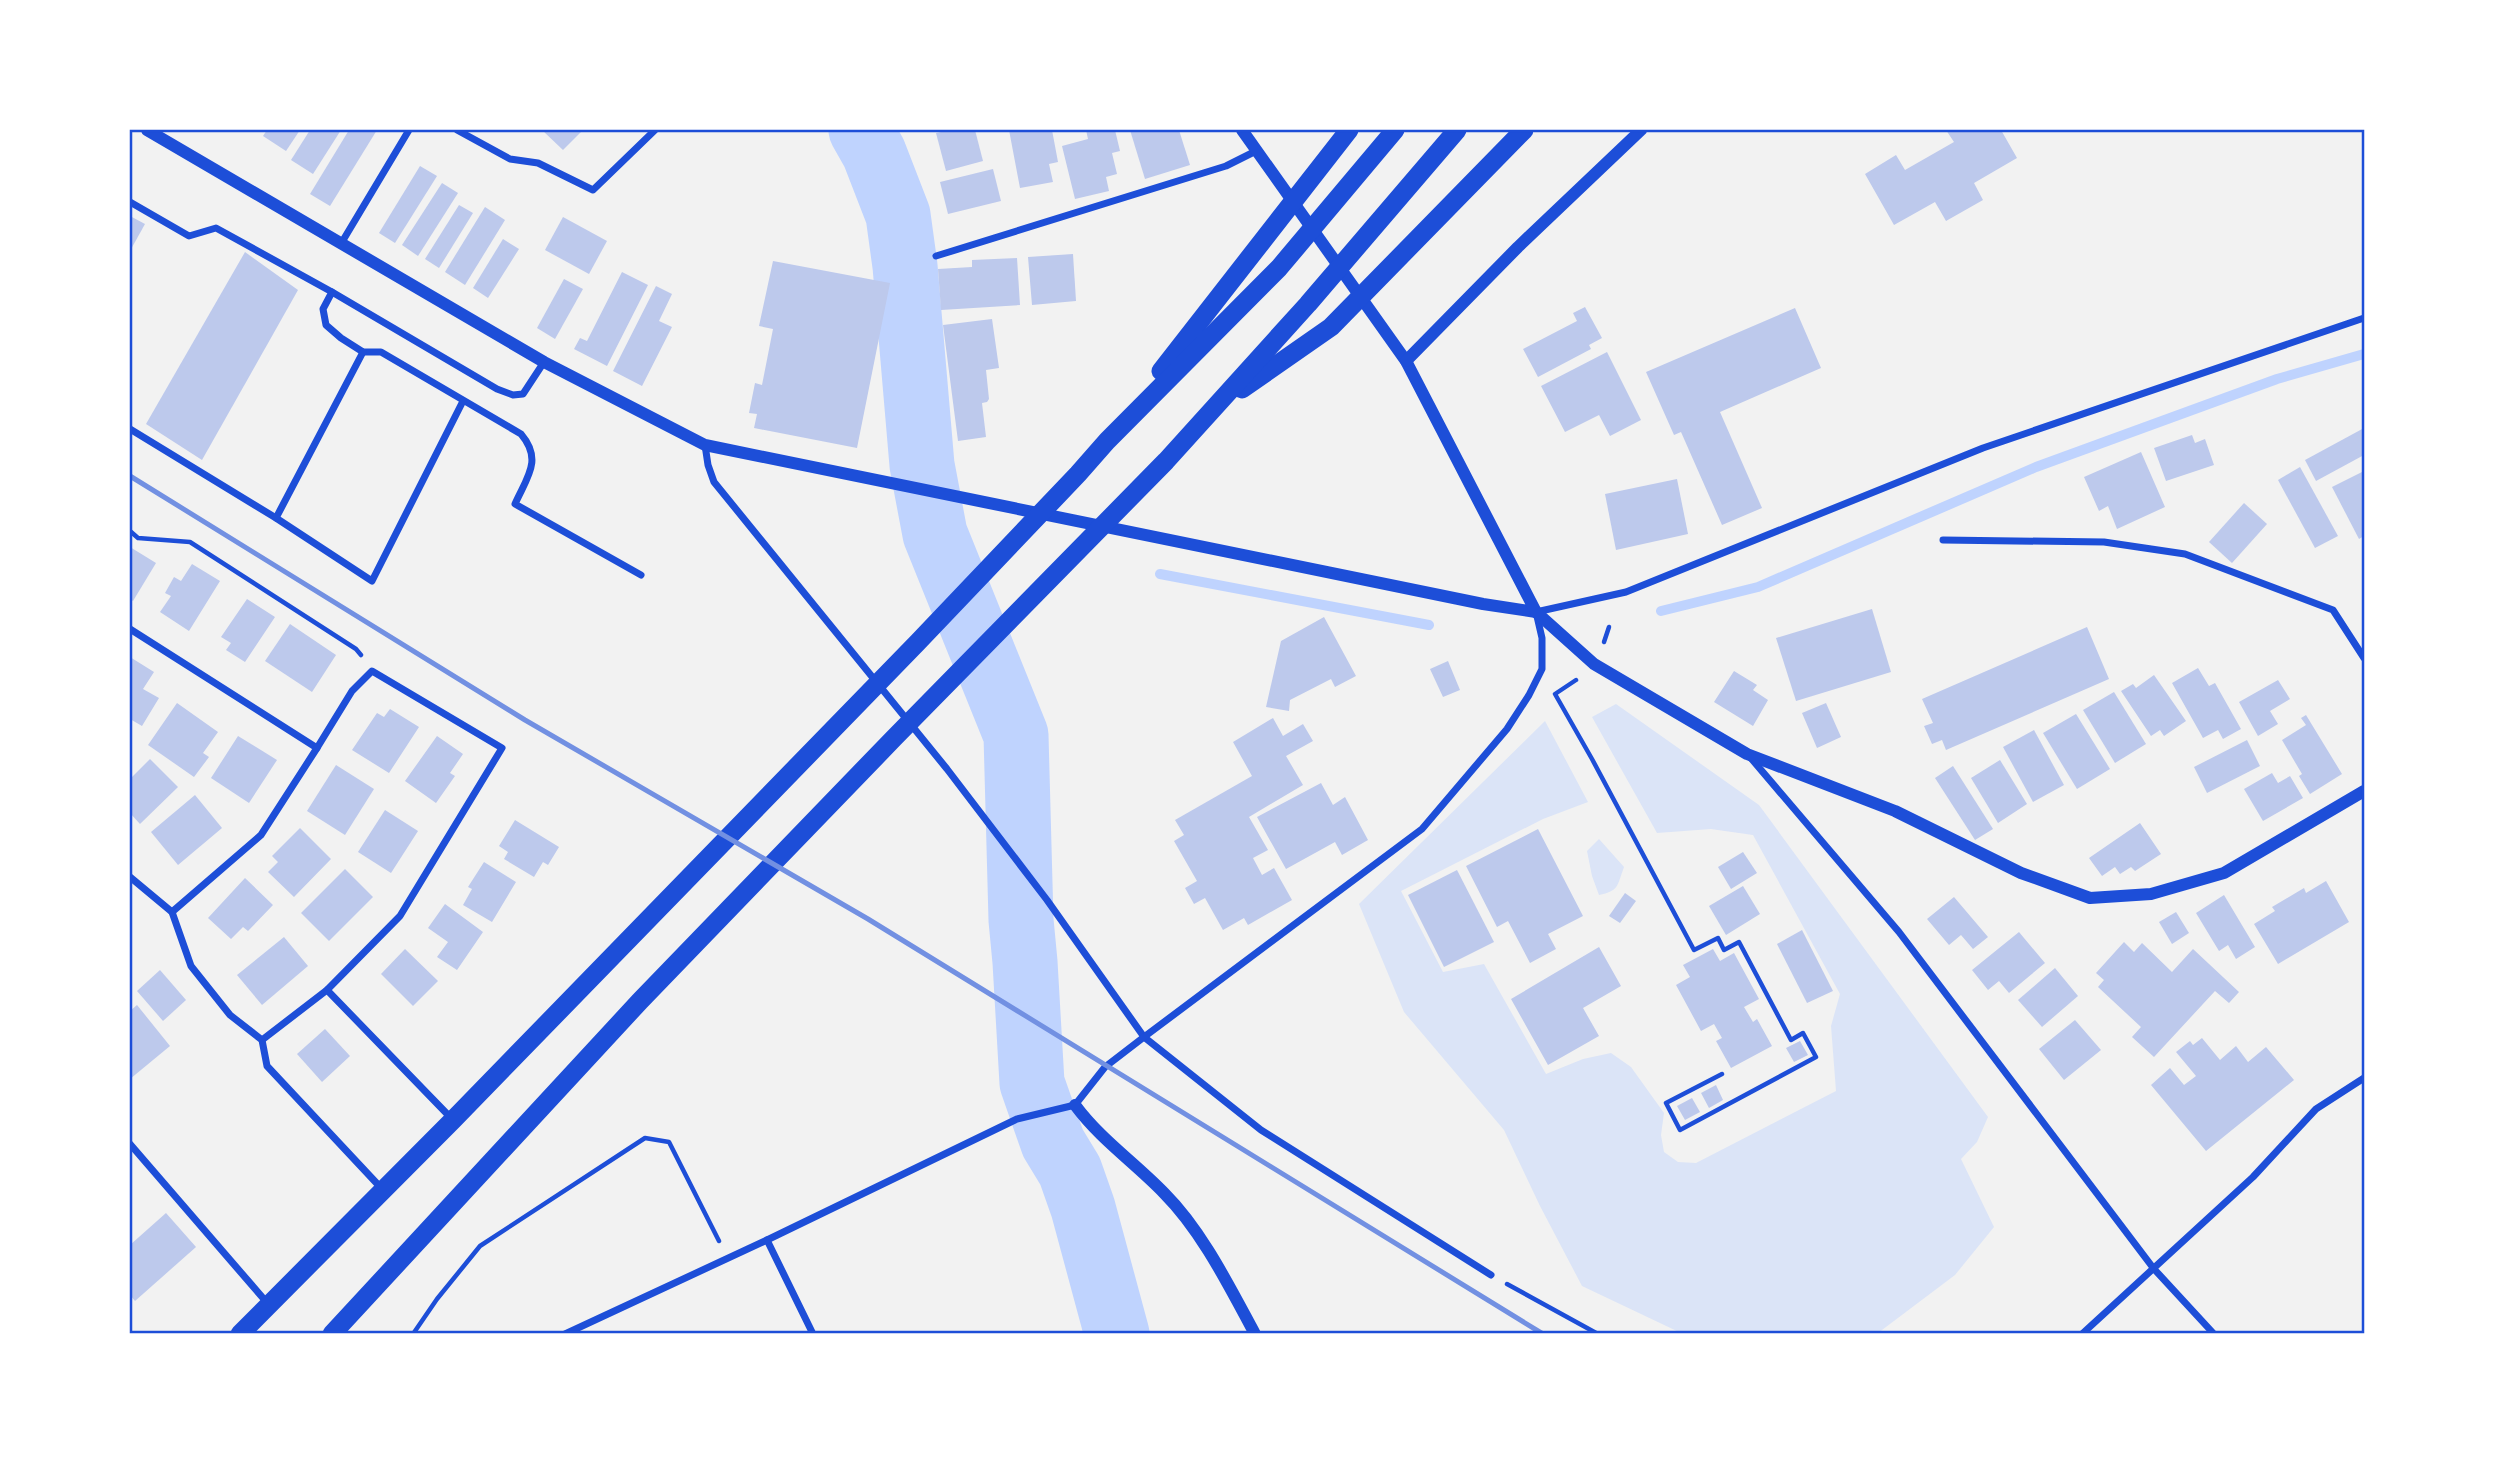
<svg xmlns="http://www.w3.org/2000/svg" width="2494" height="1463" viewBox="0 0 2494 1463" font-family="Jost,sans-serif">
	<rect width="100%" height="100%" fill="#f2f2f2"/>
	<!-- green -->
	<g fill="#dbe4f7">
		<path d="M1616 704 1759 805 1988 1117 1977 1142 1961 1159 1994 1227 1955 1275 1878 1333H1681L1582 1286 1540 1206 1504 1130 1404 1012 1359 904 1545 721 1588 802 1543 819 1401 891 1443 972 1484 964 1546 1074 1583 1059 1611 1053 1631 1067 1664 1113 1661 1135 1664 1152 1678 1162 1696 1163 1836 1091 1831 1026 1840 994 1753 835 1711 829 1657 833 1592 717Z"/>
		<path d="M1599 839 1624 867C1617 886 1619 891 1599 895L1592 876 1587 851Z"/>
	</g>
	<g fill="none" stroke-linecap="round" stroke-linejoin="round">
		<!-- stream -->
		<g stroke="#bfd3fe" stroke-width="10">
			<path d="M935 534 947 532"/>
			<path d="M1160 574 1429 625"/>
			<path d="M1661 611 1758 587 2036 467 2277 379 2364 354"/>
		</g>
		<!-- river -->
		<path stroke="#bfd3fe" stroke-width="65" d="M861 130 874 153 898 215 905 266 922 465 935 534 1016 735 1021 920 1025 962 1032 1083 1053 1143 1070 1171 1083 1208 1117 1334"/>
	</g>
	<!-- building -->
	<g fill="#bdc9ec">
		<path d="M267 130H300L286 151 263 136Z"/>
		<path d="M310 130H341L313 174 291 160Z"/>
		<path d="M349 130H377L330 206 310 194Z"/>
		<path d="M542 130H583L563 150Z"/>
		<path d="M951 130H975L983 161 946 171 936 133Z"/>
		<path d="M1009 130H1052L1058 162 1049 164 1053 182 1020 188Z"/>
		<path d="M1086 130H1115L1120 151 1112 153 1117 174 1106 177 1109 191 1075 199 1062 146 1088 139Z"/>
		<path d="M1130 130H1179L1190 165 1145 179Z"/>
		<path d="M1946 130H2001L2017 158 1974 183 1983 200 1946 221 1935 202 1894 225 1865 174 1896 155 1905 170 1954 142Z"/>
		<path d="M420 166 437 176 395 243 379 233Z"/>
		<path d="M993 169 1001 201 948 214 940 182Z"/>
		<path d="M442 183 458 193 418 256 402 245Z"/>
		<path d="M459 205 473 213 439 268 425 259Z"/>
		<path d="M485 207 505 220 465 285 445 272Z"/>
		<path d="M130 216 145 224 130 251Z"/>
		<path d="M563 217 607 241 589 274 545 250Z"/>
		<path d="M503 239 519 249 488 298 473 288Z"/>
		<path d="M245 252 298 290 202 460 146 424Z"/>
		<path d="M1073 254 1076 301 1032 305 1028 257Z"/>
		<path d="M1017 258 1020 305 941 310 938 269 972 267V260Z"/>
		<path d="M773 261 890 283 857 448 754 428 757 414 749 413 755 383 762 385 773 329 759 326Z"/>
		<path d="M622 272 648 285 607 366 574 349 580 338 587 341Z"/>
		<path d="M564 279 583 289 555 339 537 328Z"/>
		<path d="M656 286 672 294 659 321 672 327 642 386 613 371Z"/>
		<path d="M1585 307 1602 338 1589 345 1591 349 1538 377 1523 349 1577 321 1573 313Z"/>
		<path d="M1795 308 1821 368 1720 412 1762 508 1722 525 1681 432 1674 435 1646 372Z"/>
		<path d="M992 319 999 368 986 370 989 399 987 402 982 403 986 437 958 441 943 325Z"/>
		<path d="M1607 352 1641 420 1610 436 1599 415 1565 432 1541 386Z"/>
		<path d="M2364 428V455L2316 481 2305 460Z"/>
		<path d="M2192 435 2195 443 2205 439 2214 465 2166 481 2154 448Z"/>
		<path d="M2141 452 2165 507 2117 529 2108 506 2099 511 2084 477Z"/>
		<path d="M2300 467 2338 536 2315 548 2278 480Z"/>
		<path d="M2364 471V536L2359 539 2332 487Z"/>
		<path d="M1677 479 1688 534 1616 550 1605 494Z"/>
		<path d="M2244 503 2267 524 2232 563 2209 542Z"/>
		<path d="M130 547 156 563 133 601 130 599Z"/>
		<path d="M192 564 220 581 189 631 160 612 171 596 165 593 174 577 181 581Z"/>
		<path d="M247 599 275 617 245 662 226 650 231 643 221 637Z"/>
		<path d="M1872 609 1891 672 1796 701 1776 638Z"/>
		<path d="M1324 617 1356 676 1335 687 1331 679 1290 700 1289 711 1266 707 1281 641Z"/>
		<path d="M290 624 336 655 312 692 265 661Z"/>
		<path d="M2087 627 2109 679 1946 750 1942 740 1932 744 1924 726 1933 723 1922 699Z"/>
		<path d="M130 657 154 672 143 689 159 698 142 726 130 719Z"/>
		<path d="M1448 661 1460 690 1443 697 1430 669Z"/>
		<path d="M2198 668 2209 686 2215 683 2241 729 2223 739 2218 730 2203 738 2172 683Z"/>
		<path d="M1734 671 1757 685 1753 690 1768 700 1753 726 1714 702Z"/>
		<path d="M2154 675 2186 721 2164 736 2160 730 2151 736 2121 691 2133 684 2136 688Z"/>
		<path d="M2278 680 2290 699 2270 711 2278 724 2258 736 2239 702Z"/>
		<path d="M2114 692 2146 744 2115 763 2083 710Z"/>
		<path d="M177 703 218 732 203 753 209 757 194 777 148 745Z"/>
		<path d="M1826 703 1841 737 1817 748 1802 713Z"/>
		<path d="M390 709 419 727 389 773 352 750 377 713 384 717Z"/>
		<path d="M2076 714 2110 769 2077 789 2043 733Z"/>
		<path d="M2306 715 2342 774 2310 794 2299 776 2302 774 2282 740 2306 725 2301 718Z"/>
		<path d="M1273 718 1283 736 1303 724 1313 741 1286 756 1303 785 1249 817 1268 850 1253 858 1262 875 1274 868 1292 900 1248 925 1244 918 1223 930 1205 898 1194 904 1185 888 1197 881 1174 841 1184 835 1175 820 1252 776 1233 742Z"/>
		<path d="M2034 730 2064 785 2033 802 2003 747Z"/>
		<path d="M238 736 277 760 249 803 211 778Z"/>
		<path d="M437 736 463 754 450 773 455 776 436 803 405 781Z"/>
		<path d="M2247 740 2260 766 2207 793 2194 767Z"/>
		<path d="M150 759 178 787 140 824 130 813V779Z"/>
		<path d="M2000 760 2027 804 1998 823 1971 778Z"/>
		<path d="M336 765 374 789 345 835 307 811Z"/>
		<path d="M1953 766 1993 829 1975 840 1935 778Z"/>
		<path d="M2272 773 2278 783 2290 776 2303 798 2263 821 2244 789Z"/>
		<path d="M1321 783 1333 805 1345 797 1368 840 1342 855 1335 842 1286 869 1257 817Z"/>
		<path d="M195 795 222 828 178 865 151 832Z"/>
		<path d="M385 810 418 831 391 873 358 852Z"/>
		<path d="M515 820 559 847 548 865 543 862 534 877 504 859 508 852 499 846Z"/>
		<path d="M2140 823 2161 854 2135 871 2131 867 2120 874 2115 867 2102 876 2089 858Z"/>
		<path d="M300 828 331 859 294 897 268 872 278 862 272 856Z"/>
		<path d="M1538 829 1583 916 1548 934 1556 949 1530 963 1508 921 1497 927 1466 866Z"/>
		<path d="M1743 852 1757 873 1731 889 1718 867Z"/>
		<path d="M484 862 516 882 492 922 463 905 472 889 468 887Z"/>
		<path d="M345 869 373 897 329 941 301 913Z"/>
		<path d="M1457 870 1494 942 1444 967 1408 895Z"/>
		<path d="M245 878 273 905 248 931 243 927 231 939 208 918Z"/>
		<path d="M2326 881 2349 922 2278 964 2254 924 2275 911 2272 907 2304 888 2306 893Z"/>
		<path d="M1743 886 1760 914 1726 935 1709 906Z"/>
		<path d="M1625 893 1636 901 1620 923 1609 916Z"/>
		<path d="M2224 895 2255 947 2236 959 2228 945 2219 951 2196 913Z"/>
		<path d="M1954 897 1988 937 1973 949 1961 935 1949 945 1927 919Z"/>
		<path d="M445 904 483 932 457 970 437 957 448 942 428 928Z"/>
		<path d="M2176 912 2189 933 2172 944 2159 922Z"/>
		<path d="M1802 930 1833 991 1807 1003 1777 944Z"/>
		<path d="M2019 932 2045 963 2009 993 1999 981 1988 990 1972 970Z"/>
		<path d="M284 937 308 966 262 1005 237 975Z"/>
		<path d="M2124 942 2134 952 2142 943 2172 972 2193 949 2239 992 2229 1003 2215 991 2154 1057 2132 1037 2141 1027 2098 987 2104 980 2096 973Z"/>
		<path d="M1599 947 1621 986 1583 1008 1599 1036 1548 1065 1511 999Z"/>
		<path d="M405 949 438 981 413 1006 381 974Z"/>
		<path d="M1713 949 1720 961 1734 953 1759 999 1744 1007 1753 1022 1757 1019 1772 1046 1731 1068 1716 1041 1722 1038 1714 1024 1701 1031 1676 985 1690 977 1683 965Z"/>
		<path d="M2055 968 2078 996 2042 1027 2018 1000Z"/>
		<path d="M160 970 186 1000 163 1021 137 991Z"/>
		<path d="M137 1005 170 1046 130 1079V1011Z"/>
		<path d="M2075 1020 2101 1050 2064 1080 2039 1049Z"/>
		<path d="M325 1029 350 1056 322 1082 297 1054Z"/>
		<path d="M2202 1038 2220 1060 2236 1046 2248 1062 2266 1047 2294 1080 2206 1151 2151 1085 2170 1068 2184 1085 2196 1076 2176 1052 2190 1041 2193 1045Z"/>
		<path d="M1800 1041 1808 1055 1794 1062 1786 1048Z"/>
		<path d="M1716 1085 1723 1100 1709 1108 1701 1093Z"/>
		<path d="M1692 1098 1700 1112 1685 1120 1677 1106Z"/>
		<path d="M166 1213 196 1247 135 1301 130 1295V1245Z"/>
	</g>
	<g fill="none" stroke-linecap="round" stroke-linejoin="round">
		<!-- path -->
		<g stroke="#1d4ed8" stroke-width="4.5">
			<path d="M130 531 138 538 190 542 356 649 361 655"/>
			<path d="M1604 642 1609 627"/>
			<path d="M1576 680 1555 694 1592 759 1694 950 1718 938 1724 950 1739 942 1791 1040 1803 1033 1816 1057 1680 1130 1666 1103 1722 1074"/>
			<path d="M1507 1284 1598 1334"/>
			<path d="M413 1334 437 1299 480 1246 645 1138 669 1142 719 1241"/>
		</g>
		<!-- minor -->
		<g stroke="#1d4ed8" stroke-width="7">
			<path d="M457 130 510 159 538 163 593 190 655 130"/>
			<path d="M130 202 189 236 216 228 332 292 323 309 326 325 341 338 363 352H381L521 434C543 460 527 477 515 504L641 575"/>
			<path d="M342 242 409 130"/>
			<path d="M936 256 1226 166 1256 151"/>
			<path d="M332 292 497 389 513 395 523 394 544 362"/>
			<path d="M130 429 276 518 372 581 463 401"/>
			<path d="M705 445 708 465 714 482 947 769 1047 900 1144 1037 1261 1130 1491 1275"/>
			<path d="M276 518 363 352"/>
			<path d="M1943 540 2104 542 2185 554 2333 610 2364 658"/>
			<path d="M130 629 317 748 261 835 172 912"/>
			<path d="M1750 757 1899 932 2154 1269 2214 1334"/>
			<path d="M130 877 172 912 191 966 230 1015 262 1040 267 1066 383 1190"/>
			<path d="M327 990 453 1120"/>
			<path d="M262 1040 327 990 400 916 502 748 372 671 352 691 317 748"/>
			<path d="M130 1144 269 1305"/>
			<path d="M767 1240 813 1334"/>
			<path d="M565 1334 767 1240 1017 1119 1075 1105 1105 1067 1144 1037 1422 829 1507 729 1529 695 1542 669V638L1536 612 1626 592 1983 448 2364 318"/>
			<path d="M2082 1334 2253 1177 2316 1109 2364 1078"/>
		</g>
		<!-- tertiary -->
		<g stroke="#1d4ed8" stroke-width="12">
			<path d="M147 130 544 362 705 445 1483 604 1536 612"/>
			<path d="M1242 130 1406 361 1536 612 1594 664 1747 754 1895 811 2021 873 2090 898 2151 894 2224 873 2364 791"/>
			<path d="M1406 361 1518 247 1641 130"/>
			<path d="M1075 1105C1101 1140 1134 1162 1164 1193 1202 1231 1229 1286 1255 1334"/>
		</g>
		<!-- trunk -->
		<g stroke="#1d4ed8" stroke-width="19">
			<path d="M1161 371 1349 130"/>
			<path d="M1242 389 1331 327 1524 130"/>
			<path d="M240 1334 453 1120 918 642 1078 474 1107 441 1279 268 1395 130"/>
			<path d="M332 1334 640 1001 894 738 1166 461 1308 304 1457 130"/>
		</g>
		<!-- rail -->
		<path stroke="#7290e2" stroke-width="5" d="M130 476 525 720 868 919 1543 1334"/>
	</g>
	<!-- border -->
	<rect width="2494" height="1463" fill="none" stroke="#ffffff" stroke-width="262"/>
	<rect x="131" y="131" width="2232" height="1201" fill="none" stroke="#1d4ed8" stroke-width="2.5"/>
</svg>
